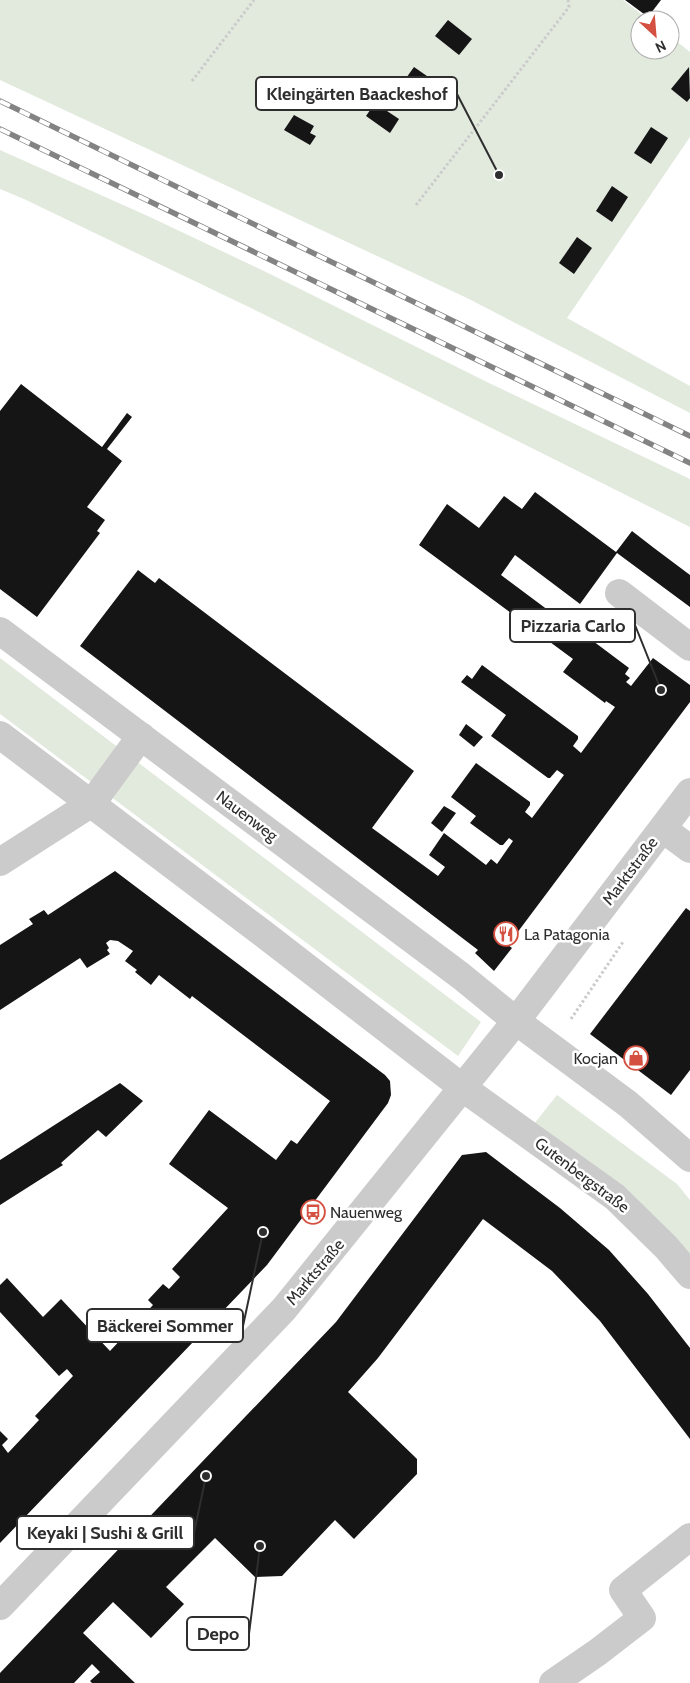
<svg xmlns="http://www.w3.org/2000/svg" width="690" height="1683" viewBox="0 0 690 1683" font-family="Cabin,sans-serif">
	<rect width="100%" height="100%" fill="#fff"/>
	<!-- green -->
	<g fill="#e2eade">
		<path d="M0 0H623L649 20H640V50H670V36L690 52V137L567 318 690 386V413L467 298 0 80Z"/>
		<path d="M0 150 150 217 266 272 489 383 690 479V527L261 313 24 199 0 189Z"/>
		<path d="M0 658 481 1022 458 1056 0 714Z"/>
		<path d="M557 1095 677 1184 690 1200V1258L534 1124Z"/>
	</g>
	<!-- building -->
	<g fill="#151515">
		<path d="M625 0H661L648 17Z"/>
		<path d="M448 20 472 39 459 55 435 36Z"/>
		<path d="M414 67 437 83 426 97 404 81Z"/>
		<path d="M689 67 690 98 687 102 671 89Z"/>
		<path d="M375 103 399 119 390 133 366 116Z"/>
		<path d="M294 115 314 126 310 133 316 136 310 145 284 130Z"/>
		<path d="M651 127 668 138 651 164 634 153Z"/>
		<path d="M612 186 628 197 612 222 596 211Z"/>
		<path d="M577 237 592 248 574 274 559 263Z"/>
		<path d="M21 384 102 447 127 413 132 417 107 449 122 461 87 507 105 520 97 531 100 533 37 617 0 589V411Z"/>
		<path d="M535 492 616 552 632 531 654 548 690 575V607L617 553 580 604 515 555 501 575 568 625 569 623 629 668 625 674 630 678 626 682 631 686 653 658 690 685V702L508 945 512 948 494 971 475 953 478 950 80 646 138 570 155 583 159 578 414 771 372 828 438 876 445 867 429 855 444 833 486 865 491 859 497 864 513 841 509 838 503 845H500L470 823 476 816 451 797 476 763 530 802V805L525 812 532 818 564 775 557 770 550 778H548L491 736 506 715 461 682 467 675 472 679 482 665 578 736V739L573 746 581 753 615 707 606 701 605 703 563 672 573 659 419 545 447 504 479 528 504 496 522 509Z"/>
		<path d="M466 724 483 737 474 747 459 735Z"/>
		<path d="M444 806 456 813 442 832 431 823Z"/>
		<path d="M115 871 385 1075 390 1081 391 1095 388 1103 267 1265 0 1543V1431L8 1439 2 1445 8 1453 39 1420 35 1416 73 1376 67 1369 59 1376 0 1312V1285L7 1278 43 1317 61 1299 110 1351 153 1305 148 1300 163 1284 169 1289 180 1277 172 1269 228 1208 169 1164 209 1110 276 1160 291 1140 297 1144 330 1101 192 996 190 999 159 975 151 985 135 972 137 970 125 961 133 951 118 941 110 940 106 943 109 948 107 950 110 954 87 968 80 958 0 1010V945L33 924 29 919 44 910 48 915Z"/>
		<path d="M686 908 690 911V1070L671 1095 590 1034Z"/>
		<path d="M120 1083 143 1101 106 1137 98 1130 61 1163 63 1165 0 1205V1160Z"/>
		<path d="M486 1152 560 1208 609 1250 648 1294 690 1348V1439L600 1321 552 1271 483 1219 378 1358 348 1392 417 1459V1474L354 1539 335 1520 282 1576 255 1577 215 1538 166 1587 184 1604 151 1638 113 1602 83 1633 135 1683H92L90 1681 100 1672 92 1664 74 1683H0V1673L336 1322 462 1155Z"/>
	</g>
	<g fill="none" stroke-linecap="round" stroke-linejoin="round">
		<!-- path -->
		<g stroke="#cbcbcb" stroke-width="3" stroke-dasharray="2.5 2.5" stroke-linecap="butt">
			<path d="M192 81 254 0"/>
			<path d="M416 205 569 7 568 0"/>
			<path d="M571 1019 623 942"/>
		</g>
		<!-- minor -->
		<g stroke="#cbcbcb" stroke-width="28">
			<path d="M619 593 690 647"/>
			<path d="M0 631 461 976 516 1021 628 1104 690 1158"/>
			<path d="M0 735 261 932 463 1088 615 1197 666 1247 690 1275"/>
			<path d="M663 829 690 849"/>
			<path d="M0 862 92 803 141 736"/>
			<path d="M0 1606 284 1309 516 1021 690 792"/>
			<path d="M553 1683 598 1652 642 1618 623 1590 690 1537"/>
		</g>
		<!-- rail casing -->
		<g stroke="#838383" stroke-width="5.5">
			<g id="rail">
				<path d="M0 101 690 436"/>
				<path d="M0 129 690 463"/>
			</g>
		</g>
		<!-- rail -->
		<use href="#rail" stroke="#fff" stroke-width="4" stroke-dasharray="11" stroke-linecap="butt"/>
	</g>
	<!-- icons -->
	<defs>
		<g id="restaurant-ring" transform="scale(1.25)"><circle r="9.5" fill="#fff" stroke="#d45041" stroke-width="1.5"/><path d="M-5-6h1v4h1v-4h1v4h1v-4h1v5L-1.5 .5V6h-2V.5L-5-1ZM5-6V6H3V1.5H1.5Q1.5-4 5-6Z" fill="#d45041"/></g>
		<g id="shop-ring" transform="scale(1.25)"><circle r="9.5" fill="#fff" stroke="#d45041" stroke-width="1.5"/><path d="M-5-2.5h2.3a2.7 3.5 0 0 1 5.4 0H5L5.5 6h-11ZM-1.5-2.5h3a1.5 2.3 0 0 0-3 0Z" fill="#d45041"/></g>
		<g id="bus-ring" transform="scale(1.25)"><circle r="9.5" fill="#fff" stroke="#d45041" stroke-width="1.5"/><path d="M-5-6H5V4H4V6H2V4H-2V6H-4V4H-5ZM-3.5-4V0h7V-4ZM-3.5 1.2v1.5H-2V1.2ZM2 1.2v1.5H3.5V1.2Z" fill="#d45041"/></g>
	</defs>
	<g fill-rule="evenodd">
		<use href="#restaurant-ring" x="506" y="934"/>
		<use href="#shop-ring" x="636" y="1058"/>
		<use href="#bus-ring" x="313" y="1212"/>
	</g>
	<g text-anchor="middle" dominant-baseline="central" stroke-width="5" stroke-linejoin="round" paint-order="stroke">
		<!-- street labels -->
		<g font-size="16" fill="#2e2e2e" stroke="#fff">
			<text transform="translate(247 816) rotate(37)">Nauenweg</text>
			<text transform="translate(630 871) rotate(-53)">Marktstraße</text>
			<text transform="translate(582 1175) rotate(37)">Gutenbergstraße</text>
			<text transform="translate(315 1272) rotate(-50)">Marktstraße</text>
		</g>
		<!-- poi labels -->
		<g font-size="16" fill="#2e2e2e" stroke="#fff" text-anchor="start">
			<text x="524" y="934">La Patagonia</text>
			<text x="618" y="1058" text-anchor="end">Kocjan</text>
			<text x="330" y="1212">Nauenweg</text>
		</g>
	</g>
	<!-- callouts -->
	<path fill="none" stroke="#2e2e2e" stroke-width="2" d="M499 175L457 94M661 690L635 625M263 1232L243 1326M206 1476L194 1533M260 1546L249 1634"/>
	<g fill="#2e2e2e" stroke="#fff" stroke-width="2">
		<circle cx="499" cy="175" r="5"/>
		<circle cx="661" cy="690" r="5"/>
		<circle cx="263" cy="1232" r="5"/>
		<circle cx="206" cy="1476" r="5"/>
		<circle cx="260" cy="1546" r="5"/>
	</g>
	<g fill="#fff" stroke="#2e2e2e" stroke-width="2">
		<rect x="256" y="77" width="201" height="33" rx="5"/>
		<rect x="510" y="609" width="125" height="33" rx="5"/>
		<rect x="87" y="1309" width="156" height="33" rx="5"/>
		<rect x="17" y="1516" width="177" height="33" rx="5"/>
		<rect x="187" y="1617" width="62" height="33" rx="5"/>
	</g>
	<g font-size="18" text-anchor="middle" font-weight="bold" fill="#2e2e2e">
		<text x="357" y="100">Kleingärten Baackeshof</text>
		<text x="573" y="632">Pizzaria Carlo</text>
		<text x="165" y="1332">Bäckerei Sommer</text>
		<text x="105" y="1539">Keyaki | Sushi &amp; Grill</text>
		<text x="218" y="1640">Depo</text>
	</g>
	<!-- north arrow -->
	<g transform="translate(655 35) rotate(154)"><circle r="24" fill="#ffffff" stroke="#ababab"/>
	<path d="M0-4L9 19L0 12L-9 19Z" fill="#d45041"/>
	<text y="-8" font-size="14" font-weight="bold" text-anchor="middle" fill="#2e2e2e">N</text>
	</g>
</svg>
